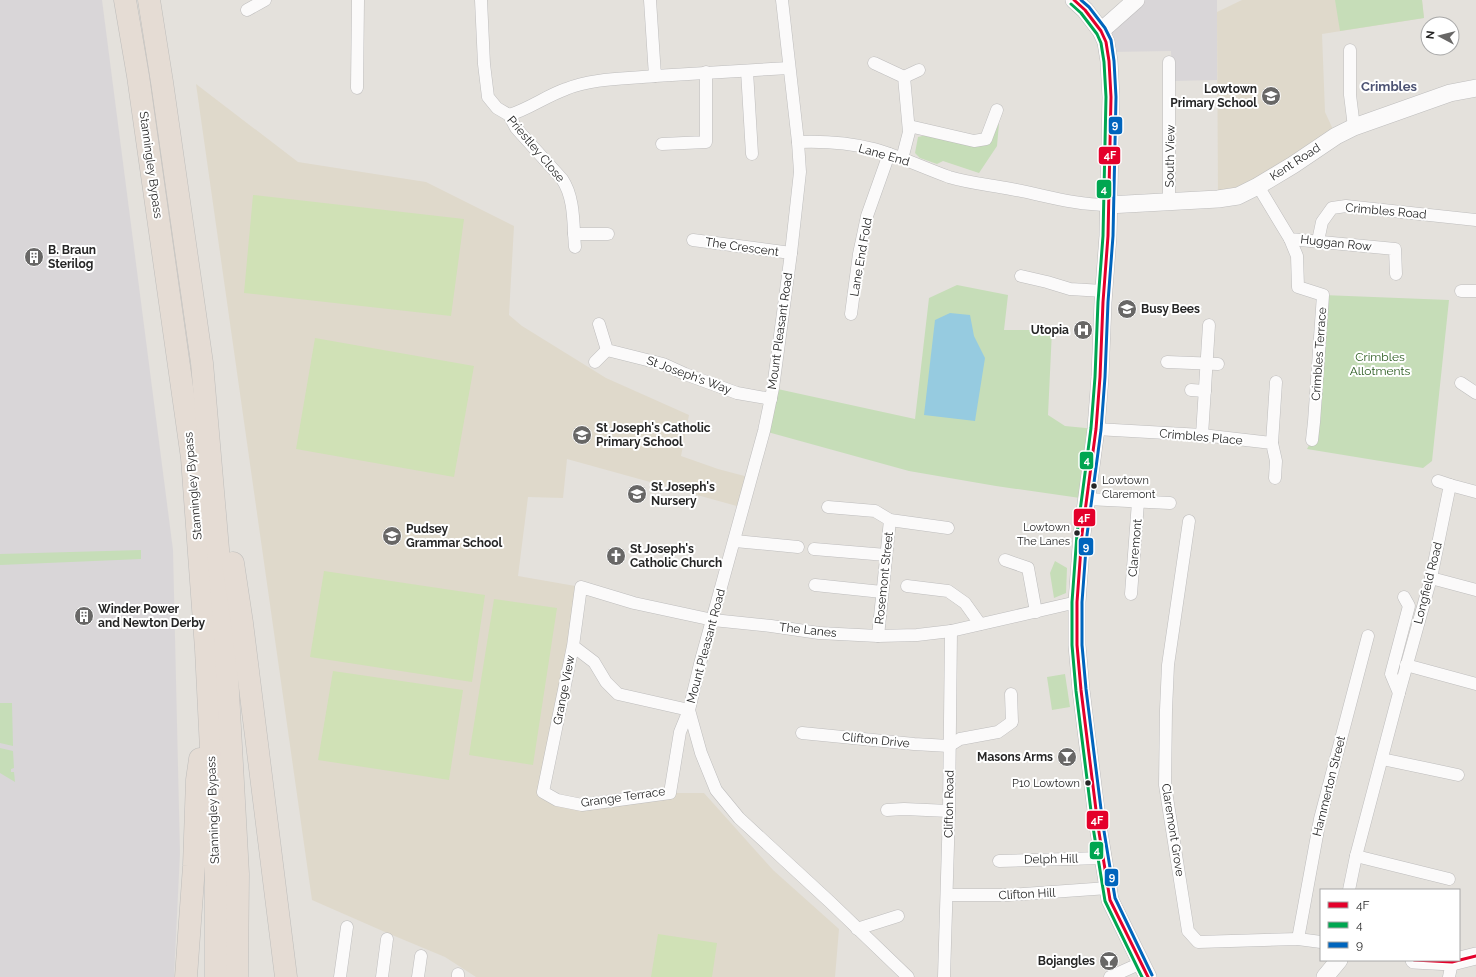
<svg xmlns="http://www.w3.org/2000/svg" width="1476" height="977" viewBox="0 0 1476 977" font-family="Raleway,sans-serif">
	<rect width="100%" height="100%" fill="#e4e1dc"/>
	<!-- industrial -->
	<g fill="#d9d6d8">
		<path d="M0 0H102L173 550 180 853 174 977H0Z"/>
		<path d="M1136 0H1217V80L1172 81 1171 51 1108 52 1101 31Z"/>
	</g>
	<!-- education -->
	<g fill="#dfd9cb">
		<path d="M1242 0H1422L1424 18 1322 34 1325 112 1336 136 1218 199 1217 12Z"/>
		<path d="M196 84 298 162 426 182 514 226 509 315 522 326 606 378 689 415 681 456 718 469 752 478 744 508 567 459 563 498 528 497 518 576 581 587 543 792 582 805 670 793H704L773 870 839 929 835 977H476L445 957 385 932 312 900Z"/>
	</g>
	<!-- green -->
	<g fill="#c6ddb8">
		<path d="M1335 0H1422L1424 18 1340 31Z"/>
		<path d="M999 123 997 146 979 173 943 161 937 164 920 158 915 153 918 137 926 135 991 140Z"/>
		<path d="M957 285 1008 295 1004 330H1052L1048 415 1065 426 1096 429 1087 499 996 486 909 471 764 431 773 388 915 419 929 298Z"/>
		<path d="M1323 295 1449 300 1432 461 1423 468 1307 449 1312 440Z"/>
		<path d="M141 550V559L0 565V554Z"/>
		<path d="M1055 561 1067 568 1066 593 1054 598 1050 573Z"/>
		<path d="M1065 674 1070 707 1052 710 1047 677Z"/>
		<path d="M0 703H12L13 746 0 743Z"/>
		<path d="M0 748 13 751 14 768 11 769V772H14L15 782 0 773Z"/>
	</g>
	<!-- pitch -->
	<g fill="#d0e1b6">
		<path d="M253 195 464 219 451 316 244 293Z"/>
		<path d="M315 338 474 366 454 477 296 449Z"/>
		<path d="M324 571 485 595 472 682 310 657Z"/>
		<path d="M494 599 557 608 533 765 469 755Z"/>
		<path d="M333 671 463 690 449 780 318 760Z"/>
		<path d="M658 934 717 943 712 977H651Z"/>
	</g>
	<!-- water -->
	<path fill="#96cbe0" d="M950 313 970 315 974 336 985 358 975 421 924 415 935 320Z"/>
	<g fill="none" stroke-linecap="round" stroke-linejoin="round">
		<!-- street casing -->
		<g stroke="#bebdbd" stroke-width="13">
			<g id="street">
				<path d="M481 0 484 64 488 97 497 108 509 115 516 128 562 179C575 198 573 225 575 247"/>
				<path d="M650 0 655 76 789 68"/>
				<path d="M782 0 798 142 800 172 791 253 773 388 764 431 701 660 689 710 701 753 716 790 739 818 830 902 908 977"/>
				<path d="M247 10 265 0"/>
				<path d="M1350 50V95L1354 127"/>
				<path d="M874 63 904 77 909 132 902 159"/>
				<path d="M747 71 752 154"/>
				<path d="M904 77 919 70"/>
				<path d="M357 88 358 0"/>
				<path d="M509 115C529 109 546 96 566 89 593 78 625 79 655 76"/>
				<path d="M909 126 974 141 986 139 997 110"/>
				<path d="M798 142C823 141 850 143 874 149 899 156 924 168 949 177 969 183 990 185 1011 189 1044 195 1074 205 1108 205"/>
				<path d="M662 144 706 142V72"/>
				<path d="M1258 186 1290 239 1395 249 1396 274"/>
				<path d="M1169 201V62"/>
				<path d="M574 234H608"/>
				<path d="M1290 239 1297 256 1298 287 1323 295 1314 422 1312 440"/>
				<path d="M693 240 791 253"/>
				<path d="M1318 241 1322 222 1332 208 1346 206 1476 220"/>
				<path d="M1021 276 1047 282 1070 289 1103 291"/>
				<path d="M1461 291H1476"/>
				<path d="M851 314 859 254 867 216 889 154"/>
				<path d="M599 324 607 350 663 364 685 374 737 393 771 399"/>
				<path d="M595 362 607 350"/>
				<path d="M1167 362 1218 364"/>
				<path d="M1461 383 1476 393"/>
				<path d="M1191 390 1205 391"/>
				<path d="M1096 429 1202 435 1272 443 1276 461 1275 478"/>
				<path d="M1202 435 1209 325"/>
				<path d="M1272 443 1276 382"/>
				<path d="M1450 485 1476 492"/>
				<path d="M1087 499 1170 503"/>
				<path d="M828 507 875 511 890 520 948 528"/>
				<path d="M1189 521 1168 665 1166 710 1165 785 1188 931 1198 942 1298 939 1321 942"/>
				<path d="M735 541 798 547"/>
				<path d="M814 549 886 555"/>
				<path d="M1005 560 1028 568 1036 612"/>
				<path d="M1431 578 1476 590"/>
				<path d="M815 585 882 592"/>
				<path d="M907 586 948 591 965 603 980 624"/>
				<path d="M1131 594 1138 502"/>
				<path d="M878 636 890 520"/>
				<path d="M573 646 594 662 606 682 618 694 689 710 680 732 670 793 582 805 557 800 543 792 573 646 581 587 634 603 713 620 771 626 819 633 878 636 917 635 951 631 1077 602"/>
				<path d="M1406 665 1476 684"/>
				<path d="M1399 693 1391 674 1409 606 1404 597"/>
				<path d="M802 733 914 744 949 746 960 739 998 732 1012 722 1011 694"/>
				<path d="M1382 759 1458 775"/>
				<path d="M887 810 904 809 949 811"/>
				<path d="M1356 856 1449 879"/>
				<path d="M999 861 1102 858"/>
				<path d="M1349 890 1356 856 1399 693 1431 578 1450 485 1438 481"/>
				<path d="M947 895H1008L1108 888"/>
				<path d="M857 929 898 916"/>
				<path d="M1298 939 1320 819 1368 636"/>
				<path d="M340 977 347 927"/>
				<path d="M382 977 387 939"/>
				<path d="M418 977 421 956"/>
				<path d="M458 977V974"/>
				<path d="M944 977 949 811 951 631"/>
				<path d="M1110 977 1141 963"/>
				<path d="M1449 977 1452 962"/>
			</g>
		</g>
		<!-- secondary casing -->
		<g stroke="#bebdbd" stroke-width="18">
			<g id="secondary">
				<path d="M1074 0 1085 10 1101 31 1106 42 1109 61 1111 97 1108 236 1103 302 1100 377 1096 429 1082 534 1077 602V645L1081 690 1098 826 1110 900 1148 977"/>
				<path d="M1101 31 1136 0"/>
				<path d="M1108 205 1218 199 1238 196 1258 186 1293 165 1336 136 1354 127 1450 93 1476 88"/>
				<path d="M1414 960 1452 962 1476 956"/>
				<path d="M1325 977 1339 960"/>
			</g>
		</g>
		<!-- highway casing -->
		<g stroke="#bebdbb" stroke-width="23">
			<g id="highway">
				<path d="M125 0 138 76 192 458 206 649 216 850V977"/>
				<path d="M149 0 162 82 202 363 224 619 238 874 237 977"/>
				<path d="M233 563 242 623 286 977"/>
				<path d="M186 977 194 866 197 780 200 759"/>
			</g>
		</g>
		<!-- street -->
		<use href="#street" stroke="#fbfafa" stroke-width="12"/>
		<!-- secondary -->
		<use href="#secondary" stroke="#fbfafa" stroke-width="17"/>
		<!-- highway -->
		<use href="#highway" stroke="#e5dcd4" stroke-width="22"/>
		<!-- bus-1 casing -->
		<g stroke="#fff" stroke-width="6">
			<g id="bus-1">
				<path d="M1074 0 1085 10 1101 31 1106 42 1109 61 1111 97 1108 236 1103 302 1100 377 1096 429 1082 534 1077 602V645L1081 690 1098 826 1110 900 1148 977"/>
				<path d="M1414 960 1452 962 1476 956"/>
			</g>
		</g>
		<!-- bus-2 casing -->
		<g stroke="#fff" stroke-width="6">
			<path id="bus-2" d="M1071 4 1081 13 1097 34 1101 43 1104 62 1106 97 1103 236 1098 302 1095 377 1091 428 1077 534 1072 602V645L1076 691 1093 827 1105 901 1142 977"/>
		</g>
		<!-- bus-3 casing -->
		<g stroke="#fff" stroke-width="6">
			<path id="bus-3" d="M1081 0 1089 7 1105 28 1111 40 1114 61 1116 97 1113 236 1108 302 1105 377 1101 430 1087 535 1082 602V645L1086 689 1103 825 1115 898 1152 975"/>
		</g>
		<!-- bus-1 -->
		<use href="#bus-1" stroke="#e4002b" stroke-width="3"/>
		<!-- bus-2 -->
		<use href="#bus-2" stroke="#00a651" stroke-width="3"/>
		<!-- bus-3 -->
		<use href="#bus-3" stroke="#0065bd" stroke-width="3"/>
	</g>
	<!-- icons -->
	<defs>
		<g id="school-disc" transform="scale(1)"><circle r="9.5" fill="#686766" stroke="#fff"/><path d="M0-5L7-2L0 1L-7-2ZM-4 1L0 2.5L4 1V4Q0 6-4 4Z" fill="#fff"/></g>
		<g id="building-disc" transform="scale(1)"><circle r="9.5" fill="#686766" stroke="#fff"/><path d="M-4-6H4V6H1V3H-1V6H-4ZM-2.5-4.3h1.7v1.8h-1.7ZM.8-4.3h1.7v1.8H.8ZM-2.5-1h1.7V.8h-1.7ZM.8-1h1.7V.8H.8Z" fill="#fff"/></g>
		<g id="hospital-disc" transform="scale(1)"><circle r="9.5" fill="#686766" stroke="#fff"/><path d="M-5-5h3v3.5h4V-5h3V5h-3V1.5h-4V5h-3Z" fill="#fff"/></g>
		<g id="church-disc" transform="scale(1)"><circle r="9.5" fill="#686766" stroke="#fff"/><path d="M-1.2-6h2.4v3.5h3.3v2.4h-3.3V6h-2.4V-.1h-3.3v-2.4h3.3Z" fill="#fff"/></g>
		<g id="bar-disc" transform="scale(1)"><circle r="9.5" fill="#686766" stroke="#fff"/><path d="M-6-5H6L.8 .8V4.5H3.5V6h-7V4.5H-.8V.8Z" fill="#fff"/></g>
	</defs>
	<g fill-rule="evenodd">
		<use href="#school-disc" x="1271" y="96"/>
		<use href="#building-disc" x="34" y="257"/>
		<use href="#school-disc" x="1127" y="309"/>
		<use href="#hospital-disc" x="1083" y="330"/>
		<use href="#school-disc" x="582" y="435"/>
		<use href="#school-disc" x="637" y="494"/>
		<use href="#school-disc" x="392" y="536"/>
		<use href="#church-disc" x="616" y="556"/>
		<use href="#building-disc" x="84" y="616"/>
		<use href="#bar-disc" x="1067" y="757"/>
		<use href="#bar-disc" x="1109" y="961"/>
	</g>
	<!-- markers -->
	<g fill="#262626" stroke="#fff" stroke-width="1.5">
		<circle cx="1094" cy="486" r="3.5"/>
		<circle cx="1077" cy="533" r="3.5"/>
		<circle cx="1088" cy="783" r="3.5"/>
	</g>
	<g text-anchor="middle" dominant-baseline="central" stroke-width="4" stroke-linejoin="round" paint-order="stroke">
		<!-- bus labels -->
		<g font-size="11" fill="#262626" stroke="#fff" text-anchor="end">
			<text x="1102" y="480" text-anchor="start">Lowtown<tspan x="1102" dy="14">Claremont</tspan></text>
			<text x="1070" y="527">Lowtown<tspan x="1070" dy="14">The Lanes</tspan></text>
			<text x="1080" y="783">P10 Lowtown</text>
		</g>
		<!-- poi labels -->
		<g font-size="12" font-weight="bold" fill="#262626" stroke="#fff" text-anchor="start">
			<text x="1257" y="89" text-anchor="end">Lowtown<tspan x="1257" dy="14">Primary School</tspan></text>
			<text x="48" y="250">B. Braun<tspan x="48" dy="14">Sterilog</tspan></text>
			<text x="1141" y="309">Busy Bees</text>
			<text x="1069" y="330" text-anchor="end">Utopia</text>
			<text x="596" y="428">St Joseph's Catholic<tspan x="596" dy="14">Primary School</tspan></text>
			<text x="651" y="487">St Joseph's<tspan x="651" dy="14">Nursery</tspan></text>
			<text x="406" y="529">Pudsey<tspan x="406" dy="14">Grammar School</tspan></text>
			<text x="630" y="549">St Joseph's<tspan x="630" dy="14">Catholic Church</tspan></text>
			<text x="98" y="609">Winder Power<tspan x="98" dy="14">and Newton Derby</tspan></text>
			<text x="1053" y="757" text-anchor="end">Masons Arms</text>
			<text x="1095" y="961" text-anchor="end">Bojangles</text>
		</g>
		<!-- street labels -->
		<g font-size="12" fill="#262626" stroke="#fff">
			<text transform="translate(536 149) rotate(50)">Priestley Close</text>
			<text transform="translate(884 155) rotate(16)">Lane End</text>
			<text transform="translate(1170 156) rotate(-89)">South View</text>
			<text transform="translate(1295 162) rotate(-33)">Kent Road</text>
			<text transform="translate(151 165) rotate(82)">Stanningley Bypass</text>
			<text transform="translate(1386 211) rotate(5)">Crimbles Road</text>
			<text transform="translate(1336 243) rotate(6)">Huggan Row</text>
			<text transform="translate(742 247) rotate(8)">The Crescent</text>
			<text transform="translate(861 257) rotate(-80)">Lane End Fold</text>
			<text transform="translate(780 331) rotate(-82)">Mount Pleasant Road</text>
			<text transform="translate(1319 354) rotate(-86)">Crimbles Terrace</text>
			<text transform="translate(689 375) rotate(20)">St Joseph's Way</text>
			<text transform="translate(1201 437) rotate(5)">Crimbles Place</text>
			<text transform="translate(193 486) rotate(-95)">Stanningley Bypass</text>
			<text transform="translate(1135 548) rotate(-85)">Claremont</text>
			<text transform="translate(884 578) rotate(-84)">Rosemont Street</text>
			<text transform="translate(1428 583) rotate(-76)">Longfield Road</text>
			<text transform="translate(808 630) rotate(6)">The Lanes</text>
			<text transform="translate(706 646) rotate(-75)">Mount Pleasant Road</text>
			<text transform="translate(564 690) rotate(-79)">Grange View</text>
			<text transform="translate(876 740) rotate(6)">Clifton Drive</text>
			<text transform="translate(1329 786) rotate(-76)">Hammerton Street</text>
			<text transform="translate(623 797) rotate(-8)">Grange Terrace</text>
			<text transform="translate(949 804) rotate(-89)">Clifton Road</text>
			<text transform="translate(213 810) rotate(-92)">Stanningley Bypass</text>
			<text transform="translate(1173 830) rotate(81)">Claremont Grove</text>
			<text transform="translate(1051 859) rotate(-1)">Delph Hill</text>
			<text transform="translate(1027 894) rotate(-3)">Clifton Hill</text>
		</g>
		<!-- park labels -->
		<g font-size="12" fill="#2a5b1f" stroke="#fff">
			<text x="1380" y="357">Crimbles<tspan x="1380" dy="14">Allotments</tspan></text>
		</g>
		<!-- neighbourhood labels -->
		<g font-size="13" font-weight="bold" fill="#4c5272" stroke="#fff">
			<text x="1389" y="86">Crimbles</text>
		</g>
	</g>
	<g stroke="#fff" stroke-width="1.5">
		<rect x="1108" y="116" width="15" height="19" rx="4" fill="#0065bd"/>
		<rect x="1098" y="146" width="23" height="19" rx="4" fill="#e4002b"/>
		<rect x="1096" y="179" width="16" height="20" rx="4" fill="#00a651"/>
		<rect x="1079" y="451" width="15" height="19" rx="4" fill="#00a651"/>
		<rect x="1073" y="508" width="23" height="19" rx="4" fill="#e4002b"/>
		<rect x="1078" y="537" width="16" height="19" rx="4" fill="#0065bd"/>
		<rect x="1086" y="810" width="23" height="20" rx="4" fill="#e4002b"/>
		<rect x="1089" y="841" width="15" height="19" rx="4" fill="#00a651"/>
		<rect x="1104" y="868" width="15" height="19" rx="4" fill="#0065bd"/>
	</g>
	<g font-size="11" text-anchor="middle" font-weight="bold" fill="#fff">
		<text x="1115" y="129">9</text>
		<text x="1110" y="159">4F</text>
		<text x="1104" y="193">4</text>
		<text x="1087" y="464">4</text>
		<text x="1084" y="522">4F</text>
		<text x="1086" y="551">9</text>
		<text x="1097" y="824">4F</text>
		<text x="1097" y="854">4</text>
		<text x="1112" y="881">9</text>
	</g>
	<!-- legend -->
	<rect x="1320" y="889" width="140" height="72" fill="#ffffff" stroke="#a8a8a8"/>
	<rect x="1328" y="902" width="20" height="6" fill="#e4002b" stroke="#a8a8a8"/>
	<text x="1356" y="909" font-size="12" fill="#262626">4F</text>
	<rect x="1328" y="922" width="20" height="6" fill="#00a651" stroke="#a8a8a8"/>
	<text x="1356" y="929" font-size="12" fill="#262626">4</text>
	<rect x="1328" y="942" width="20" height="6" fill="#0065bd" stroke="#a8a8a8"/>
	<text x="1356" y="949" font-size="12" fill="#262626">9</text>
	<!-- north arrow -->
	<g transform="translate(1440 36) rotate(277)"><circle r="19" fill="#ffffff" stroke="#a8a8a8"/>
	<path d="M0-3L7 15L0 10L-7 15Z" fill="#686766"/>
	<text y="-6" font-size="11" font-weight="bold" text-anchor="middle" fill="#262626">N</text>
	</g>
</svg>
